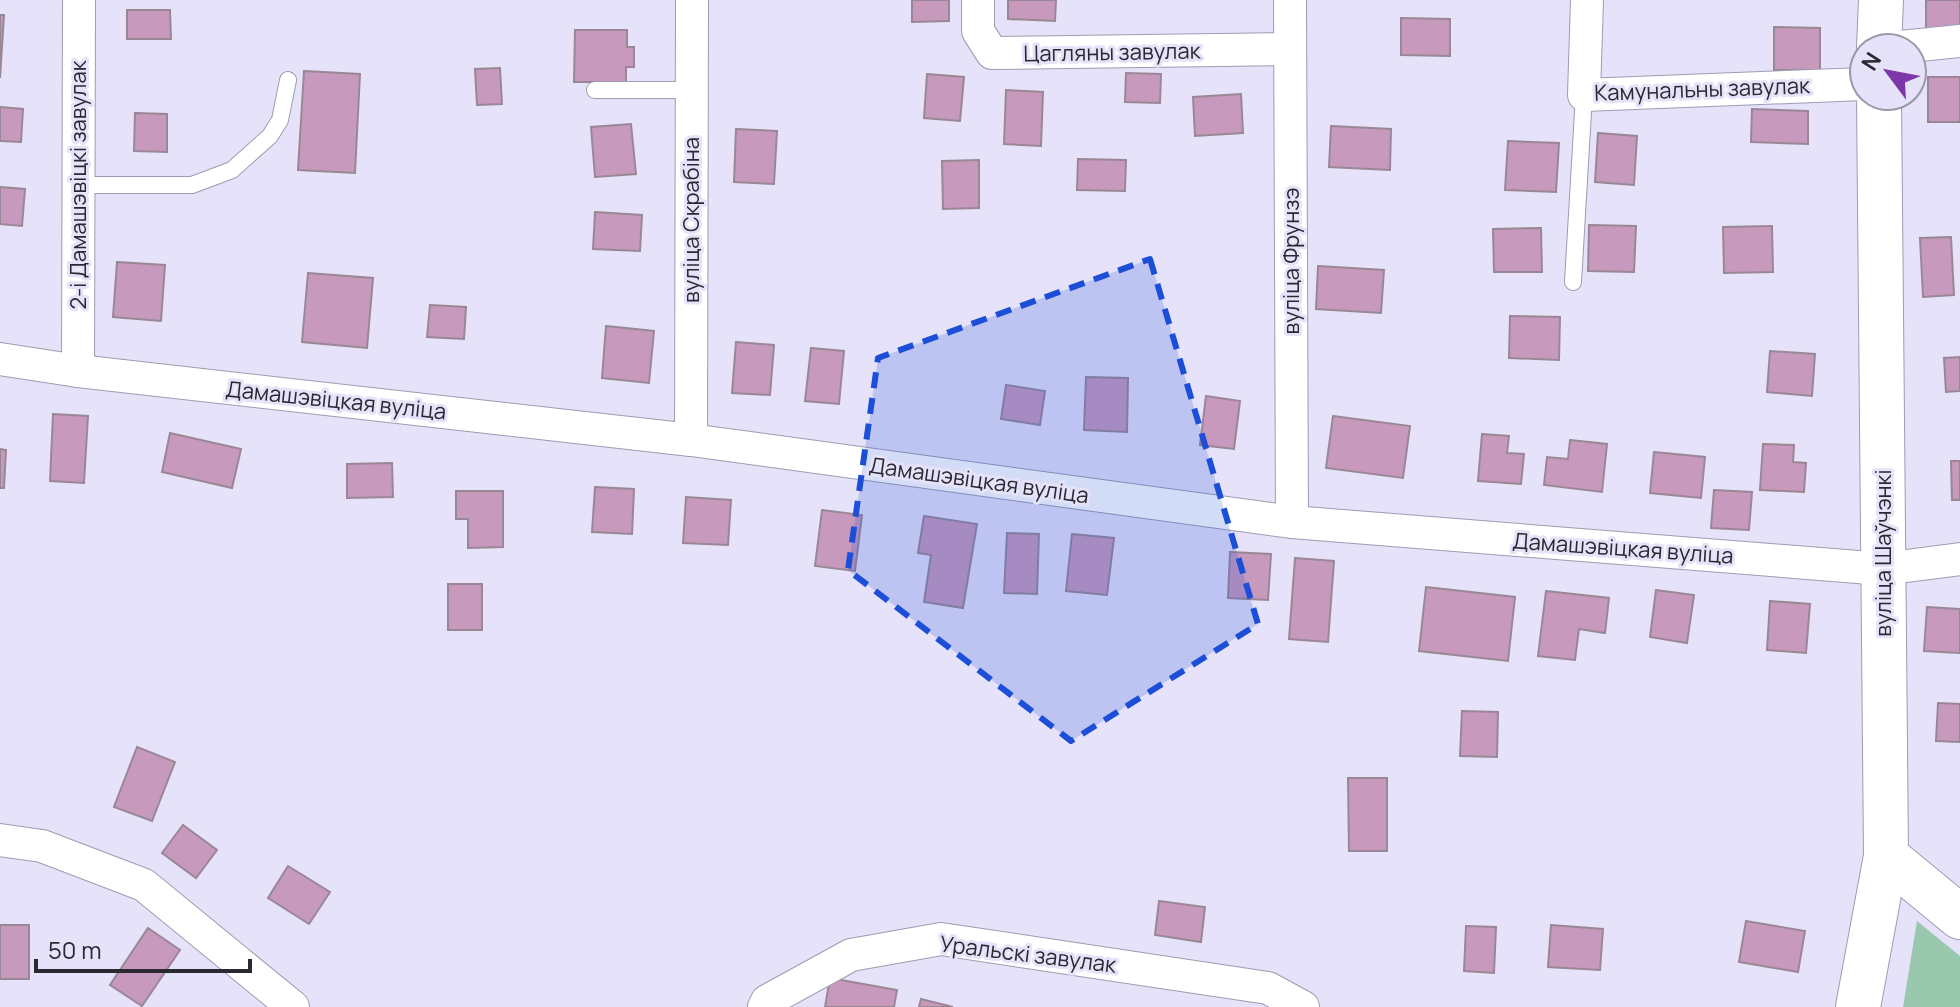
<svg xmlns="http://www.w3.org/2000/svg" width="1960" height="1007" viewBox="0 0 1960 1007" font-family="Manrope,sans-serif">
	<rect width="100%" height="100%" fill="#e5e2f9"/>
	<!-- green -->
	<path fill="#99c8af" d="M1917 921 1960 956V1007H1903Z"/>
	<!-- building -->
	<g fill="#c79abd" stroke="#9a8795" stroke-width="2">
		<path d="M912 0H949V21L912 22Z"/>
		<path d="M1008 0H1056L1055 21 1008 19Z"/>
		<path d="M1926 0H1960V28L1926 29Z"/>
		<path d="M127 10H170L171 39H127Z"/>
		<path d="M0 15H4L0 78Z"/>
		<path d="M1401 18 1450 19V56L1401 55Z"/>
		<path d="M1774 27 1820 28V70H1774Z"/>
		<path d="M575 30H627V47H634V67H626V82H574Z"/>
		<path d="M500 68 502 104 477 105 475 69Z"/>
		<path d="M304 71 360 74 355 173 298 170Z"/>
		<path d="M1126 73 1161 74 1160 103 1125 102Z"/>
		<path d="M927 74 964 77 960 121 924 118Z"/>
		<rect x="1928" y="77" width="32" height="45"/>
		<path d="M1006 90 1043 92 1041 146 1004 144Z"/>
		<path d="M1241 94 1243 133 1195 136 1193 97Z"/>
		<path d="M0 107 23 109 21 142 0 141Z"/>
		<path d="M1752 109 1808 111V144L1751 142Z"/>
		<path d="M135 113 167 114V152L134 151Z"/>
		<path d="M631 124 636 174 595 177 591 127Z"/>
		<path d="M1331 126 1391 129 1390 170 1329 167Z"/>
		<path d="M736 129 777 131 774 184 734 182Z"/>
		<path d="M1598 133 1637 136 1634 185 1595 182Z"/>
		<path d="M1508 141 1559 143 1556 192 1505 190Z"/>
		<path d="M1078 159 1126 160 1125 191 1077 190Z"/>
		<path d="M979 160V208L943 209 942 161Z"/>
		<path d="M0 187 25 189 22 226 0 224Z"/>
		<path d="M595 212 642 215 640 251 593 249Z"/>
		<path d="M1589 225 1636 226 1634 272 1588 271Z"/>
		<path d="M1772 226 1773 272 1724 273 1723 227Z"/>
		<path d="M1541 228 1542 272H1494L1493 229Z"/>
		<path d="M1951 237 1954 295 1923 297 1920 238Z"/>
		<path d="M117 262 165 265 161 321 113 317Z"/>
		<path d="M1318 266 1384 270 1381 313 1316 309Z"/>
		<path d="M308 273 373 278 367 348 302 342Z"/>
		<path d="M430 305 466 307 464 339 427 337Z"/>
		<path d="M1510 316 1560 317 1559 360 1509 358Z"/>
		<path d="M606 326 654 331 649 383 602 378Z"/>
		<path d="M736 342 774 345 770 395 732 393Z"/>
		<path d="M811 348 844 351 839 404 805 401Z"/>
		<path d="M1770 351 1815 354 1812 396 1767 392Z"/>
		<path d="M1960 357V391L1946 392 1944 358Z"/>
		<path d="M1086 377 1128 378 1127 432 1084 430Z"/>
		<path d="M1006 385 1045 391 1040 425 1001 419Z"/>
		<path d="M1206 396 1240 401 1234 449 1200 445Z"/>
		<path d="M53 414 88 416 84 483 50 481Z"/>
		<path d="M1333 416 1410 426 1403 478 1326 468Z"/>
		<path d="M170 433 241 449 232 488 162 472Z"/>
		<path d="M1482 434 1509 436 1507 453 1524 454 1521 484 1478 481Z"/>
		<path d="M1570 440 1607 444 1602 492 1544 485 1547 457 1568 459Z"/>
		<path d="M1763 444 1794 445 1793 462 1806 463 1804 492 1760 490Z"/>
		<path d="M0 449 6 450 4 488H0Z"/>
		<path d="M1654 452 1705 457 1701 498 1650 493Z"/>
		<path d="M1951 461H1960V500H1952Z"/>
		<path d="M392 463 393 497 347 498V464Z"/>
		<path d="M595 487 634 489 632 534 592 532Z"/>
		<path d="M1714 490 1752 492 1749 530 1711 528Z"/>
		<path d="M456 491H503V547L468 548V519H456Z"/>
		<path d="M686 497 731 500 728 545 683 543Z"/>
		<path d="M822 510 862 515 855 571 815 566Z"/>
		<path d="M924 516 977 524 963 608 924 602 931 555 918 553Z"/>
		<path d="M1007 533 1039 534 1037 594 1004 593Z"/>
		<path d="M1072 534 1114 538 1107 595 1066 591Z"/>
		<path d="M1230 552 1271 554 1268 600 1228 598Z"/>
		<path d="M1295 558 1334 561 1328 642 1289 639Z"/>
		<rect x="448" y="584" width="34" height="46"/>
		<path d="M1426 587 1515 597 1508 661 1419 651Z"/>
		<path d="M1656 590 1694 595 1687 643 1650 637Z"/>
		<path d="M1546 591 1609 598 1605 633 1579 629 1575 660 1538 656Z"/>
		<path d="M1770 601 1810 604 1806 653 1767 650Z"/>
		<path d="M1927 607 1960 609V653L1924 651Z"/>
		<path d="M1938 703 1960 704V742L1936 741Z"/>
		<path d="M1462 711 1498 712 1497 757 1460 756Z"/>
		<path d="M137 747 175 762 152 821 114 807Z"/>
		<path d="M1348 778H1387V851H1349Z"/>
		<path d="M183 825 217 850 196 878 162 853Z"/>
		<path d="M288 866 330 892 309 924 268 898Z"/>
		<path d="M1159 901 1205 907 1201 942 1155 935Z"/>
		<path d="M1746 921 1805 931 1798 972 1739 962Z"/>
		<rect x="0" y="925" width="29" height="54"/>
		<path d="M1551 925 1603 929 1600 970 1548 967Z"/>
		<path d="M1466 926 1496 927 1494 973 1464 971Z"/>
		<path d="M148 928 180 950 142 1006 110 985Z"/>
		<path d="M830 978 897 990 894 1007H825Z"/>
		<path d="M921 999 953 1007H919Z"/>
	</g>
	<g fill="none" stroke-linecap="round" stroke-linejoin="round">
		<!-- lane casing -->
		<g stroke="#9e9cb1" stroke-width="18">
			<g id="lane">
				<path d="M595 90H692"/>
				<path d="M78 185H192L232 170 270 136 280 120 288 80"/>
				<path d="M1573 282 1584 95"/>
			</g>
		</g>
		<!-- street casing -->
		<g stroke="#9e9cb1" stroke-width="34">
			<g id="street">
				<path d="M978 0V31L992 53 1290 49"/>
				<path d="M1290 0 1292 522"/>
				<path d="M1587 0 1584 95 1864 84"/>
				<path d="M1891 48 1960 41"/>
				<path d="M0 359 78 371 691 440 1292 522 1883 569 1960 559"/>
				<path d="M78 371 79 0"/>
				<path d="M691 440 692 0"/>
				<path d="M0 840 42 846 144 885 293 1007"/>
				<path d="M764 1007 767 1001 851 955 941 939 1268 988 1303 1007"/>
			</g>
		</g>
		<!-- secondary casing -->
		<g stroke="#9e9cb1" stroke-width="46">
			<g id="secondary">
				<path d="M1879 48 1881 0"/>
				<path d="M1886 856 1960 917"/>
				<path d="M1858 1007 1886 856 1879 96"/>
			</g>
		</g>
		<!-- lane -->
		<use href="#lane" stroke="#fff" stroke-width="16"/>
		<!-- street -->
		<use href="#street" stroke="#fff" stroke-width="32"/>
		<!-- secondary -->
		<use href="#secondary" stroke="#fff" stroke-width="44"/>
	</g>
	<!-- marked area -->
	<path fill="#1d4ed8" fill-opacity="0.2" stroke="#1d4ed8" stroke-width="6" stroke-dasharray="16 10" stroke-linejoin="round" d="M1150 259 1258 624 1071 741 848 570 878 358Z"/>
	<g text-anchor="middle" dominant-baseline="central" stroke-width="6" stroke-linejoin="round" paint-order="stroke">
		<!-- street labels -->
		<g font-size="22" fill="#2a2931" stroke="#e5e2f9">
			<text transform="translate(1112 52) rotate(-1)">Цагляны завулак</text>
			<text transform="translate(1702 89) rotate(-2)">Камунальны завулак</text>
			<text transform="translate(78 185) rotate(-90)">2-і Дамашэвіцкі завулак</text>
			<text transform="translate(691 220) rotate(-90)">вуліца Скрабіна</text>
			<text transform="translate(1291 261) rotate(-90)">вуліца Фрунзэ</text>
			<text transform="translate(336 400) rotate(6)">Дамашэвіцкая вуліца</text>
			<text transform="translate(979 480) rotate(8)">Дамашэвіцкая вуліца</text>
			<text transform="translate(1623 548) rotate(4)">Дамашэвіцкая вуліца</text>
			<text transform="translate(1883 553) rotate(-90)">вуліца Шаўчэнкі</text>
			<text transform="translate(1028 954) rotate(7)">Уральскі завулак</text>
		</g>
	</g>
	<!-- north arrow -->
	<g transform="translate(1888 72) rotate(302)"><circle r="38" fill="#e5e2f9" stroke="#9a98a9" stroke-width="2"/>
	<path d="M0-6L14 30L0 20L-14 30Z" fill="#7e37a9"/>
	<text y="-12" font-size="22" font-weight="bold" text-anchor="middle" fill="#2a2931">N</text>
	</g>
	<!-- scale -->
	<path d="M36 959v12h214v-12" fill="none" stroke="#2a2931" stroke-width="4"/>
	<text x="48" y="959" font-size="24" fill="#2a2931" stroke="#e5e2f9" stroke-width="6" paint-order="stroke">50 m</text>
</svg>
